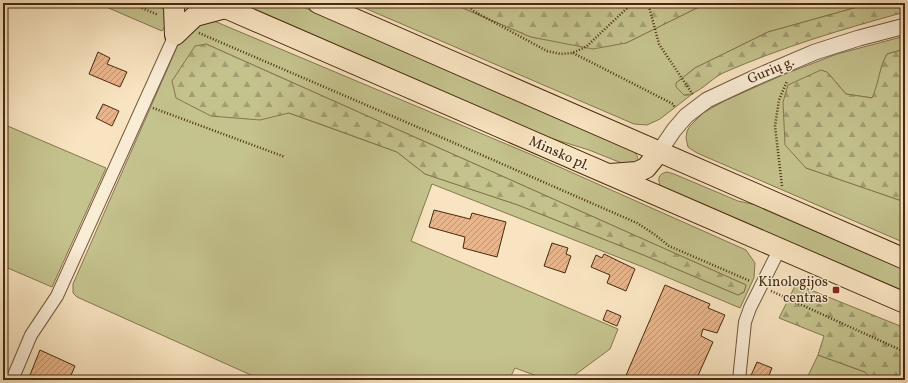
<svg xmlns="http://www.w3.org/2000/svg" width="908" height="383" viewBox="0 0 908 383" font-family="Vollkorn,serif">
	<defs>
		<pattern id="forest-firs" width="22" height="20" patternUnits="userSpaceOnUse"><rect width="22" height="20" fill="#c4c28d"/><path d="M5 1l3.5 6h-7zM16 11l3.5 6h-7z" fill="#a19e72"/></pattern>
		<pattern id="building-hatch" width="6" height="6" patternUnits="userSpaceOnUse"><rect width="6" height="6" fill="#e8b58c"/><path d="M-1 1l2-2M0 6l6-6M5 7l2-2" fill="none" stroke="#be9371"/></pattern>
	</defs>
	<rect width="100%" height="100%" fill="#f8e4c0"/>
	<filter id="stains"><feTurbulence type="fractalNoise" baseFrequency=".005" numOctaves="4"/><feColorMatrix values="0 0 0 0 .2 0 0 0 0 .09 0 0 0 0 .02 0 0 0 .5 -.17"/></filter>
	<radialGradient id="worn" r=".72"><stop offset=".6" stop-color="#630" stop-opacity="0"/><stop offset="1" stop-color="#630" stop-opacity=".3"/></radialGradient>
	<!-- grass -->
	<g fill="#c4c28d" stroke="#86764e" fill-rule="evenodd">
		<path d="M97 3H166L171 15 162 31Z"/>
		<path d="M231 3H294L633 151C638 155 639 159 637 165L624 164 589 150 534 133Z"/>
		<path d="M353 3H451L531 37 555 41 626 43 707 3H872L768 32 695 68 676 83 684 95H691L660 119 647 125 634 124Z"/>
		<path d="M214 21 537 157 746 250 755 263 754 278 740 308 643 267 432 184 411 241 618 329 610 349 568 380H548L515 368 509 380H262L77 297 73 293V284L184 31 191 23ZM206 44 746 285 744 292 738 295 646 256 518 205 425 174 397 152 289 113Z"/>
		<path d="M905 36V49L887 54C879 68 879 83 873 98L846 94 827 72 783 102 806 168 905 202V243L697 153 688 147 686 138 687 131 690 126 703 113 724 101 785 74 837 54Z"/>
		<path d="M3 124 106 168 52 287 3 266Z"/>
		<path d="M667 172 674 174 738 201 770 208 905 268V293L661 187C657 179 658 174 667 172Z"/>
		<path d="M818 355 865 372 873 380H806Z"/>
	</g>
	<!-- forest -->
	<g fill="url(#forest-firs)" stroke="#86764e">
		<path d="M451 3H707L626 43 593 49 531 37Z"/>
		<path d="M872 3H905V12C843 29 782 47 723 73 710 79 699 95 684 95L676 87V83L695 68 768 32Z"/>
		<path d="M206 44 746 285 744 292 738 295 646 256 518 205 425 174 397 152 323 125 289 113 260 120 211 116 176 98 172 81 195 46Z"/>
		<path d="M905 49V202L806 168 785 145 783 102 788 85 821 70 827 72 846 94 872 98C879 83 879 68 887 54Z"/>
		<path d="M796 284 905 328V380H873L865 372 818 355 824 336 779 318Z"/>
	</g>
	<!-- building -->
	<g fill="url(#building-hatch)" stroke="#472a0f">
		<path d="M98 52 110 58 107 64 127 72 120 87 89 74Z"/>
		<path d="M103 104 119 111 112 126 96 118Z"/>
		<path d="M434 210 470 219 472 213 506 222 497 257 463 248 465 237 429 227Z"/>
		<path d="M552 243 568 248 566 254 571 256 565 273 544 266Z"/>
		<path d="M604 254 635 269 626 291 607 283 610 275 591 267 596 255 602 258Z"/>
		<path d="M665 285 710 304 708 308 725 315 717 333 703 329 701 336 713 342 696 380H624Z"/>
		<path d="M607 310 621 316 617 326 603 320Z"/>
		<path d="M40 350 75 366 69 380H28Z"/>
		<path d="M757 362 772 368 767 380H749Z"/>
	</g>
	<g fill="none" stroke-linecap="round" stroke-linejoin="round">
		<!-- minor casing -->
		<g stroke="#73583b" stroke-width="14">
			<g id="minor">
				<path d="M12 380 31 335 57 296 175 35"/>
				<path d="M739 380 745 322 750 308 780 248"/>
			</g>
		</g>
		<!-- tertiary casing -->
		<g stroke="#73583b" stroke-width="17">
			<path id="tertiary" d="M659 152 674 130 686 116 707 100 754 78 815 52 859 38 905 26"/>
		</g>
		<!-- trunk casing -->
		<g stroke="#472a0f" stroke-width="22">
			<g id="trunk">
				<path d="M172 3 174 7 175 35 195 16 225 8"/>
				<path d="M214 3 905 303"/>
				<path d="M318 3 905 259"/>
				<path d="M610 174 637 172 646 168 659 152"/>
			</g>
		</g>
		<!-- path -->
		<g stroke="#472a0f" stroke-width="2.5" stroke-dasharray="1 2" stroke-linecap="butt">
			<path d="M131 3 158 15"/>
			<path d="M464 3 475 12 547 51 561 54 572 53 586 47 625 10 635 3"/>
			<path d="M648 3 659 44 693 95"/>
			<path d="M199 33 436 135 637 223 654 234 669 246 750 281"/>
			<path d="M573 53 673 104 675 108"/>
			<path d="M153 108 285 157"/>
			<path d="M782 186 775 126 779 100 787 81"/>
			<path d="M771 291 905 352"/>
		</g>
		<!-- minor -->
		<use href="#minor" stroke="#faedd6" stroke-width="12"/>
		<!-- tertiary -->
		<use href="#tertiary" stroke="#faedd6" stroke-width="15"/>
		<!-- trunk -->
		<use href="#trunk" stroke="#f8e4c0" stroke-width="20"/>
	</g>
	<!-- markers -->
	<rect fill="#8f2418" stroke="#faedd6" stroke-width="1.5" x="832" y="286" width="8" height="8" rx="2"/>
	<g text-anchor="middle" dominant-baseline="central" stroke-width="3" stroke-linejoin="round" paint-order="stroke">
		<!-- street labels -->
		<g font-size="14" fill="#472a0f" stroke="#faedd6">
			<text transform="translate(771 71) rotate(-23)">Gurių g.</text>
			<text transform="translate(559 154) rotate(24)">Minsko pl.</text>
		</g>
		<!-- poi labels -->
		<g font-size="14" fill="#472a0f" stroke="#faedd6" text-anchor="end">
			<text x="828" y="282">Kinologijos<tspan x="828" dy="16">centras</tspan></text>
		</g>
	</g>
	<!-- margin -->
	<rect width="908" height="383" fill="none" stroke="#f8e4c0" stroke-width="16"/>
	<rect x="4" y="4" width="900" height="375" fill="none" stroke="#472a0f" stroke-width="2"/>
	<rect x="8" y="8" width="892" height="367" fill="none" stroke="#472a0f"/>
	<rect width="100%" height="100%" filter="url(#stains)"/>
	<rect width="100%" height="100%" fill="url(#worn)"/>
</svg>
